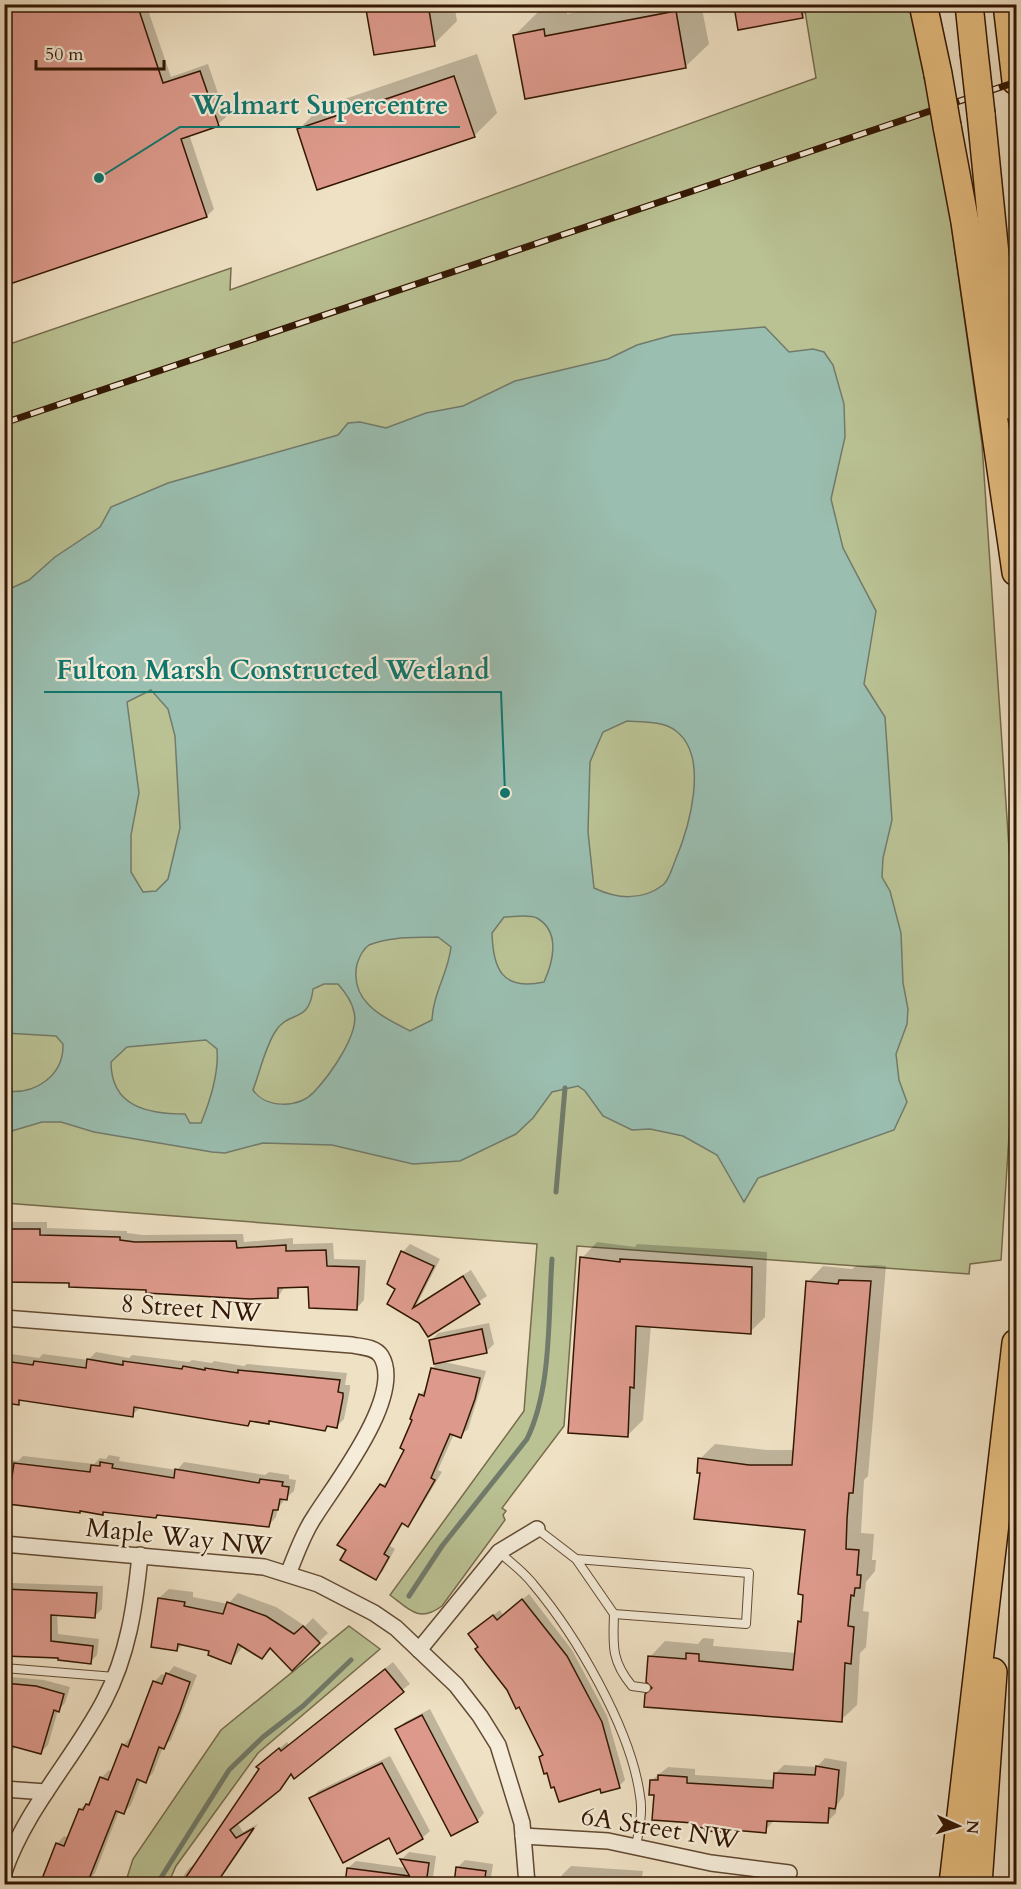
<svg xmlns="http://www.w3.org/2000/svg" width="1021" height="1889" viewBox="0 0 1021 1889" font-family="Cardo,serif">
	<rect width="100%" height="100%" fill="#efe1c4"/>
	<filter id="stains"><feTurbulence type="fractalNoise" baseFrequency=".00333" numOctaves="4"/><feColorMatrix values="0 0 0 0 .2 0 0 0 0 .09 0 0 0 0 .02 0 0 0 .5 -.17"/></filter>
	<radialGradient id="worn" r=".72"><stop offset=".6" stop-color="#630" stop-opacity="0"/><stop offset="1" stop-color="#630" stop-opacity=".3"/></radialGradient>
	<!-- green -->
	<g fill="#bac294" stroke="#766c4c" stroke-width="1.5">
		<path d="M804 5H911L944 173 982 444 1013 908 1012 1090 1001 1260 970 1264 969 1274 577 1246 564 1426 502 1508 506 1511 503 1515 505 1520 442 1606C419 1623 410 1610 390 1595L524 1411 537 1244 5 1203 4 346 231 268 230 290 816 78Z"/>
		<path d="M349 1626 380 1649 258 1753 176 1866 168 1884H125L133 1859 221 1730Z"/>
	</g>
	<!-- water -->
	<path fill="#9abeb0" stroke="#717b6b" stroke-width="1.5" fill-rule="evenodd" d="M765 327 789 352 813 349 824 352 833 365 844 404 845 437 831 499 843 548 876 611 864 684 885 717 892 820 883 858 882 877 890 891 901 933 903 983 908 1009 907 1024 896 1054 899 1080 907 1102 894 1130 758 1178 744 1202 717 1155 683 1136 650 1129 632 1130 603 1116 585 1091 578 1086 552 1092 533 1118 516 1134 460 1161 413 1164 332 1145 263 1143 225 1153 212 1152 94 1132 61 1122H42L5 1133V1091C35 1095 64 1076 63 1044L56 1036 5 1033V591L29 580 55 557 100 527 111 507 168 483 338 435 348 423 360 422 386 428 426 413 463 406 515 381 608 359 637 345 673 335ZM151 690 168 709 175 736 180 828 168 879 156 891 143 892 131 872V835L139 793 127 702ZM627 721C642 722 664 721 676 731 710 757 689 828 675 861 672 868 669 880 663 885 642 901 617 899 594 888L588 832 590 762 603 732ZM504 917C514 917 528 914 537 918 561 932 553 962 544 982 502 991 493 969 492 933ZM438 937 451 947C448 974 433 993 432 1020L410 1031C383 1017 349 1002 357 964 359 958 363 949 369 945 390 936 416 938 438 937ZM324 984H338C345 992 352 1001 354 1012 360 1034 329 1076 314 1092 298 1109 265 1108 253 1090 260 1071 265 1048 275 1032 289 1009 309 1025 313 989ZM206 1040 217 1049C219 1073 210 1101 201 1123H190L185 1114C148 1114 111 1107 111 1062L127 1047Z"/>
	<!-- shadow -->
	<g fill="#0003">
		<path d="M4 4H146L171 77 208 64 226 117 218 124 189 134 214 209 207 216Z"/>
		<path d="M367 4H454L457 21 434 44Z"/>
		<path d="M617 4H701L709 44 686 66 527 97 515 35 538 12 566 7 567 14Z"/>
		<path d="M737 4H814L802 17 735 7Z"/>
		<path d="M477 54 497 113 474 136 298 130 321 107Z"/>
		<path d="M4 1218H7L8 1222H47V1228L127 1231V1233L143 1235 243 1234 244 1242 293 1238V1244L333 1243 334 1259 366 1260 364 1300 357 1308 310 1286H285L278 1297 71 1282 4 1281Z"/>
		<path d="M597 1242 635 1247 637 1244 767 1252 765 1317 750 1332 651 1325 643 1420 627 1436 582 1258Z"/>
		<path d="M410 1244 440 1259 417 1304 471 1270 487 1296 429 1335 398 1288 389 1283 403 1252Z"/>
		<path d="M875 1265 886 1266 868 1476 864 1480 861 1533 874 1534 872 1560H876L875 1571 866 1582 863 1611 869 1612 866 1647 860 1653 857 1705 841 1720 654 1688 650 1657 665 1641 698 1644 703 1638 714 1639 713 1646 796 1653 799 1622 803 1619 806 1528 701 1472 700 1459 715 1444 766 1450H795L808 1282 823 1266 852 1269 856 1266Z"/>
		<path d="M489 1323 494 1344 486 1352 440 1361 486 1371 468 1429 460 1436 454 1434 438 1470 442 1472 415 1517 408 1525 404 1522 390 1546 395 1549 383 1571 376 1578 382 1485 391 1479 406 1449 420 1395 428 1387 432 1369 439 1361 431 1341 438 1333Z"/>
		<path d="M96 1352 129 1358 132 1355 189 1362 192 1360 212 1363 214 1361 244 1366 247 1364 347 1373 345 1385H350V1389L344 1419 337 1426 330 1425 325 1430 271 1419 268 1422 253 1420 247 1425 140 1408 132 1415 22 1399 18 1403 4 1401V1353L39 1358 43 1354 88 1360Z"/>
		<path d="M109 1455 120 1457 119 1461 177 1470 184 1462 265 1475 269 1472 289 1475V1479L296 1480 294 1491 286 1498 278 1508 276 1517 269 1525 158 1514 79 1512 4 1502V1459L18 1461 23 1456 94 1464 100 1458 106 1459Z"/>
		<path d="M4 1577 12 1578V1583L103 1586 102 1609 95 1616 57 1613 58 1634 99 1639 97 1655 90 1662 4 1654Z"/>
		<path d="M169 1589 193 1592V1597L228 1604 238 1593 276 1607 305 1626 313 1618 328 1633 292 1668 272 1648 262 1658 243 1646 231 1662 211 1650 183 1644 177 1650 159 1598Z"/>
		<path d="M529 1594 572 1650 607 1716 625 1780 619 1786 555 1785 541 1757 544 1754 519 1705 480 1647 476 1628 500 1610 503 1615Z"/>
		<path d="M393 1662 410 1684 292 1773 279 1789 237 1822 243 1832 258 1824 217 1884H178L189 1868 198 1862 265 1760 287 1742 289 1745Z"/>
		<path d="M174 1666 197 1675 171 1740 163 1747 153 1773 145 1781 141 1779 131 1805 124 1812 119 1811 95 1873 87 1884H42L57 1844 64 1836 69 1838 80 1809 93 1799 101 1778 109 1770 112 1772 123 1745 130 1738 133 1739 154 1682 162 1674 166 1676Z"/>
		<path d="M12 1677 44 1680 70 1687 65 1703 58 1710 48 1745 41 1752 17 1746 12 1751 4 1750V1685Z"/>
		<path d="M430 1709 484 1813 477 1821 397 1730 405 1722Z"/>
		<path d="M390 1756 430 1831 422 1838 390 1836 311 1799 318 1791Z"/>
		<path d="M825 1758 847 1762 844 1795 837 1805 836 1813 828 1821 774 1820 765 1831 723 1828 720 1831 694 1821 655 1794 652 1780 668 1767 695 1769V1775L775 1780V1774L784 1765 817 1767Z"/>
		<path d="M409 1852 436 1856 432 1884H297L305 1877 346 1883 348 1868 356 1861 406 1868 402 1859Z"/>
		<path d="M465 1860 493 1864 490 1884H455L458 1867Z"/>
		<path d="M571 1866 643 1871 642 1877 687 1882 686 1884H562V1875Z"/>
	</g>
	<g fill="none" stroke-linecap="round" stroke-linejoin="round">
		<!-- stream -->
		<g stroke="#717b6b" stroke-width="5">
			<path d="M556 1192 565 1088"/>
			<path d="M409 1596 442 1546 527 1439C552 1388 548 1316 552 1259"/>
			<path d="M157 1884 229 1770 263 1737 303 1706 351 1660"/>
		</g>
	</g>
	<!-- building -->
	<g fill="#dd9a8c" stroke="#331703" stroke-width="1.5">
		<path d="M4 4H137L163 83 200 71 219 126 181 139 207 217 4 286Z"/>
		<path d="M365 4H428L435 46 374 55Z"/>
		<path d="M743 4H800L803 18 738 30 734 6Z"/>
		<path d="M676 11 686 68 525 99 513 35 544 29 545 36Z"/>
		<path d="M454 76 475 137 317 190 297 129Z"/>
		<path d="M4 1229H40V1235L120 1237V1240L135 1242 236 1241 237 1248 286 1245V1251L326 1250 327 1266 359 1267 357 1310 309 1308 308 1287 278 1288V1298L250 1299 146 1293V1290L69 1287V1283L4 1282Z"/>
		<path d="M401 1251 434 1266 413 1308 463 1276 480 1304 428 1337 419 1323 387 1304 395 1289 387 1284Z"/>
		<path d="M580 1257 620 1262V1259L752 1267 751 1334 636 1326 634 1388 630 1387 628 1437 568 1433Z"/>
		<path d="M839 1280 871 1281 853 1493H849L847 1519 846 1549 859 1550 857 1575H861L860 1588H855L854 1596 851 1595 848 1626 854 1627 851 1664 845 1663 842 1722 644 1707 645 1694 652 1688 646 1682 648 1656 686 1659V1653L699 1654V1661L793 1670 798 1621 801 1622 803 1595 798 1594 805 1530 694 1519 700 1473H697L698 1458 749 1465H792L806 1281 838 1284Z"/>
		<path d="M482 1329 487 1353 434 1364 429 1340Z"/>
		<path d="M87 1359 123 1365V1361L182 1369 183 1366 205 1370V1368L238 1373V1370L340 1380 338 1392 343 1393V1397L337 1428 327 1426 325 1431 269 1421V1424L250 1421 248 1426 134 1407 133 1417 19 1400V1405L4 1403V1361L33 1365 34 1361 86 1368Z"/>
		<path d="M431 1368 480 1378 475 1399 461 1438 450 1434 431 1478 435 1480 408 1527 402 1523 384 1554 389 1557 376 1580 340 1560 346 1550 337 1545 380 1484 385 1487 404 1450 400 1448 412 1420 410 1419 419 1394 424 1396Z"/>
		<path d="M100 1462 113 1464 112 1468 174 1478 175 1469 259 1483 260 1479 283 1482 282 1486 289 1487 287 1500 280 1499 278 1510H273L269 1527 157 1515 156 1518 103 1512V1515L80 1511V1513L8 1504 14 1463 90 1472 91 1465 100 1466Z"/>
		<path d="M4 1589 97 1593 95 1618 51 1615V1641L93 1646 91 1664 58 1660V1658L4 1656Z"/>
		<path d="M158 1598 185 1602 184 1606 223 1614 227 1602 266 1616 294 1634 303 1626 320 1643 292 1671 270 1648 262 1659 238 1644 231 1664 208 1655 209 1651 178 1644 177 1651 151 1647Z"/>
		<path d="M522 1599 567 1656 602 1722 620 1788 601 1793 600 1789 559 1802 554 1787 551 1788 547 1773 544 1774 539 1757 543 1755 519 1707 516 1709 507 1690 475 1649 478 1647 468 1634 493 1615 497 1620Z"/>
		<path d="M385 1669 404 1692 294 1779 291 1774 280 1790 230 1830 236 1838 254 1828 216 1884H196L186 1877 259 1769 256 1767 279 1748 281 1751Z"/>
		<path d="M166 1673 190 1682 180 1711 164 1749 159 1747 146 1783 137 1779 124 1814 116 1811 87 1884H40L56 1843 64 1846 79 1809 83 1810 86 1804 89 1805 100 1777 108 1780 122 1744 128 1747 153 1681 162 1684Z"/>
		<path d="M4 1683 36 1686 64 1694 59 1712 54 1710 41 1754 4 1744Z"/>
		<path d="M422 1715 478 1822 451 1836 395 1729Z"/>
		<path d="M382 1763 423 1839 397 1854 389 1838 343 1863 309 1798Z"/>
		<path d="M816 1766 839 1770 836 1805 835 1809 829 1808 828 1823 767 1821 766 1833 721 1829V1832L705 1831V1828L693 1827V1823L652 1820 654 1795H649L650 1780H658V1775L687 1777V1783L773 1788 774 1773 815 1775Z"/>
		<path d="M400 1859 429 1863 426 1884H414Z"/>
		<path d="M456 1867 486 1871 484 1884H454Z"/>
		<path d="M347 1868 409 1876V1884H345Z"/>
	</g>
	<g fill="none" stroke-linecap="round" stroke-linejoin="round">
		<!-- lane casing -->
		<g stroke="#624a33" stroke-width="10">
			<g id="lane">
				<path d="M537 1529 576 1559 749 1573 746 1624 614 1614 576 1559"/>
				<path d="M499 1552C510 1562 524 1572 533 1584 576 1635 631 1729 640 1796 643 1812 639 1830 636 1846"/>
				<path d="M614 1614C613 1645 611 1661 632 1686L646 1688"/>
				<path d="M4 1668 115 1677"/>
			</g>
		</g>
		<!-- street casing -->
		<g stroke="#624a33" stroke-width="18">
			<g id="street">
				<path d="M4 1318 352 1345C362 1347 375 1347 381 1356 405 1395 335 1484 315 1516 303 1533 296 1555 288 1574"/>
				<path d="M4 1544 264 1567 318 1584 374 1613 396 1628 456 1685 480 1716 498 1745 522 1823 527 1884"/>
				<path d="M419 1650 499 1552 537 1529"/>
				<path d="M4 1789 46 1792"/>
				<path d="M523 1836 608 1841 711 1863 789 1873"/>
				<path d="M4 1872C26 1808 73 1760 104 1701 128 1655 135 1607 140 1555"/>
			</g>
		</g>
		<!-- highway casing -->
		<g stroke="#331703" stroke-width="30">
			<g id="highway">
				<path d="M923 4 938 74"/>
				<path d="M969 4 974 52"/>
				<path d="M1007 4 1016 81"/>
				<path d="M981 114 1010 405"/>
				<path d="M947 126 965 222 1016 572"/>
				<path d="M953 1884 1016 1343"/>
				<path d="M978 1884 993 1672"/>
			</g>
		</g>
		<!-- lane -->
		<use href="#lane" stroke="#f5ecd9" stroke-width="8"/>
		<!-- street -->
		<use href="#street" stroke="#f5ecd9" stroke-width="15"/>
		<!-- highway -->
		<use href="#highway" stroke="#e8c082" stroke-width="27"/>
		<!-- rail casing -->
		<g stroke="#331703" stroke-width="7">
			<path id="rail" d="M4 423 1016 82"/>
		</g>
		<!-- rail -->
		<use href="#rail" stroke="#f5ecd9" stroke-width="4.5" stroke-dasharray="14" stroke-linecap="butt"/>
		<!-- highway-bridge casing -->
		<g stroke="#331703" stroke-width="30" stroke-linecap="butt">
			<g id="highway-bridge">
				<path d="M974 52 981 114"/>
				<path d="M938 74 947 126"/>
			</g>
		</g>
		<!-- highway-bridge -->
		<use href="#highway-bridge" stroke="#e8c082" stroke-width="27"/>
	</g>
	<g text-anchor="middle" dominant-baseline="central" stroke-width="4.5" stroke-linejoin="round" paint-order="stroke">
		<!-- street labels -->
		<g font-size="26" fill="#331703" stroke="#f5ecd9">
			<text transform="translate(191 1308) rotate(4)">8 Street NW</text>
			<text transform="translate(179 1537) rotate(6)">Maple Way NW</text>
			<text transform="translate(660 1828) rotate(9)">6A Street NW</text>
		</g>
	</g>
	<!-- callouts -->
	<path fill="none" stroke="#0f766e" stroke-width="2" d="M99 178L180 127H460M505 793L501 692H44"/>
	<g fill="#0f766e" stroke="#f5ecd9" stroke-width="2">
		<circle cx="99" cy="178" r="6"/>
		<circle cx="505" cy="793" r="6"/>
	</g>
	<g font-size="27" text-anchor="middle" font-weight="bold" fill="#0f766e" stroke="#f5ecd9" stroke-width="4.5" stroke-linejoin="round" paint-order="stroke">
		<text x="320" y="114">Walmart Supercentre</text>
		<text x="273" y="679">Fulton Marsh Constructed Wetland</text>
	</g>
	<!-- margin -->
	<rect width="1021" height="1889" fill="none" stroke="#efe1c4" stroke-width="24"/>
	<rect x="6" y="6" width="1009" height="1877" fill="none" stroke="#331703" stroke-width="3"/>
	<rect x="12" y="12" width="997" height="1865" fill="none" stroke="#331703" stroke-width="1.5"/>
	<!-- north arrow -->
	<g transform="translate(958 1826) rotate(94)" stroke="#f5ecd9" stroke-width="4.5" paint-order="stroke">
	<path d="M0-4.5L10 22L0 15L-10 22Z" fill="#331703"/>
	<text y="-9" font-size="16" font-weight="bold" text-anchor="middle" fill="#331703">N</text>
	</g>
	<!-- scale -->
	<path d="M36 60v9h128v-9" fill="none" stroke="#331703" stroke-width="3"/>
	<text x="45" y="60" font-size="18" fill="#331703" stroke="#f5ecd9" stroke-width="4.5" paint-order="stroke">50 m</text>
	<rect width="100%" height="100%" filter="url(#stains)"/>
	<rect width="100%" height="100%" fill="url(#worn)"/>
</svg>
